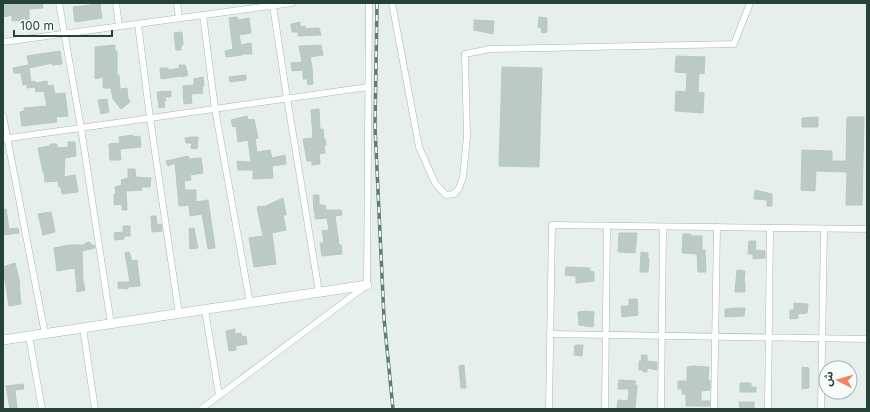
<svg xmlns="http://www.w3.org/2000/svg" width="870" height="412" viewBox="0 0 870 412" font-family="Inter,'Noto Sans Arabic',sans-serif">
	<rect width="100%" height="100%" fill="#e6efeb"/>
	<!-- building -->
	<g fill="#bbcac4" stroke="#b8c9c2">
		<path d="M9 3H42L43 8 29 9V20L12 21V15L3 17V4Z"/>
		<path d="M91 3H100L102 18 75 22 73 7 91 5Z"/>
		<path d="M237 17 238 20 249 18 251 33 239 35 241 45 251 43 252 54H242V55L226 57 225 51 233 49 229 18Z"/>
		<path d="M539 17 547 18V32L542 33 541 28 538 27Z"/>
		<path d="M474 20 494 21 493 34 474 30Z"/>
		<path d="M300 22V27L305 26V29L319 28 321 35 298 36V32H292L291 24Z"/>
		<path d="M182 32 183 45H181V50H176L174 33Z"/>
		<path d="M115 45V51H117V75H119L120 89 127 88 128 98 130 102 121 109 113 99 111 88H103V77L95 79V47Z"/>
		<path d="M321 45 323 55 310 57 312 67 313 84 308 85 307 79H303V70L292 71 291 63 302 62 299 46Z"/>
		<path d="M60 51 62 64 52 65V63L29 68 31 82 35 81V87L27 88V84L23 85 21 73H14L13 68 29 65 27 56Z"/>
		<path d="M676 56 705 57 704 74 699 73 698 92 704 93 703 113 675 111 676 91 686 92 687 73 675 72Z"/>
		<path d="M179 65H185L188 75 182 77V76L161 79 160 68H168V70L180 68Z"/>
		<path d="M502 67 542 68 539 167 499 166Z"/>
		<path d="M246 75V80L230 82 229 77Z"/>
		<path d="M203 77 204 86H202L203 93 191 94 192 103 184 104 183 86 194 85V79Z"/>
		<path d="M47 81 48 86 53 85 55 94 65 93 68 116 56 117 57 122 22 126 20 112 24 111V108L47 106 44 91 36 92 35 83Z"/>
		<path d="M171 91V97H165L166 101H164L165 107 159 108 157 92Z"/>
		<path d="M107 99 109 112 101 114 98 100Z"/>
		<path d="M319 109 320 129H323L324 139H325L326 145H324L325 153 319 154 320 164 312 165V161H307L303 139 313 138 311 110Z"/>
		<path d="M247 116 248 120 254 119 258 138 255 139 257 152 270 150 272 158 285 155 286 164 272 166 273 178 253 179V170H238L237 161 251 162 248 140 238 142 236 126 233 127 231 120Z"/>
		<path d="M818 117V127H802V118Z"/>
		<path d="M847 117H864L862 205H846L847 172 816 171 815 191 801 190 802 150 832 151V161H846Z"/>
		<path d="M133 135V137L140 136 141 147 120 149 121 160H110L109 144 120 143 119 137Z"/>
		<path d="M192 137H198L197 149 191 148 192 143H186L185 138Z"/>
		<path d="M68 142H75L76 156 65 158 64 177 75 175 78 192 62 194 61 187H59L58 181 45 182 44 172H43L38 148 50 146V144H57V148L68 147Z"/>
		<path d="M188 156 189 159 201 158 203 173 190 175 191 180 184 181 185 190H196V202L208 200 215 248 208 249 202 214 190 216 189 205 179 206 175 163 168 166 166 161Z"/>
		<path d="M128 169H135L136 177 151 178 150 187H141L142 190 126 191 127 210H122V204L114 205V194H116L115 187 122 185 121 180 128 178Z"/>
		<path d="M755 190 772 194V206H767V200L754 199Z"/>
		<path d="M313 195H319V205H325L326 210H341L342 215 335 216 339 245H341L342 254 322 256 320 243H324L322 231 329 230 327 218 315 219V212H314Z"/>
		<path d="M283 198 286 215H283L286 230 272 233 276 264 254 267 249 238 263 236 257 207 266 206Z"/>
		<path d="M6 209 9 229 18 228 19 233 3 235V210Z"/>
		<path d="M51 212 55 232 43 235 38 214Z"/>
		<path d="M151 216H156L157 225 161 224 162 231 152 232Z"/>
		<path d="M123 226H130V236H124V239L115 240 114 233 123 232Z"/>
		<path d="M194 228 198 248 190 249 189 229Z"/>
		<path d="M619 233H637L635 253 618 252Z"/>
		<path d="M683 234H691V236H702V250H705L706 272H698L697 254 682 253Z"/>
		<path d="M749 241H756L755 250 765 251V258L753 259V254H748Z"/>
		<path d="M90 242 91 245H94L95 248 82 251 83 281 85 290 77 292 75 268 57 271 54 248 69 245H85V243Z"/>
		<path d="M129 252 132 261 137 260 140 286 128 287V289L118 288V282H130L125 253Z"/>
		<path d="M641 252 648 253V259H649L648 272H640Z"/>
		<path d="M15 263 20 283H19L21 304 9 306 3 267Z"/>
		<path d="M566 267 590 268V271L594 272V281L576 283V276L565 275Z"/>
		<path d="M737 270 745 271 744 283H745V292H735Z"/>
		<path d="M629 299H637L638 315 622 317 621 306H629Z"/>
		<path d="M794 303 808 304 807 313 798 314V318L790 319V310H794Z"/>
		<path d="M736 308H745L744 316 725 317V309Z"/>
		<path d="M587 311 594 312 593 327 579 325 578 312Z"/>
		<path d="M235 329V334L241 333 242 337 246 336 247 344 236 346V350L229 351 226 331Z"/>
		<path d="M575 345H583L582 356 574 355Z"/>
		<path d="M641 355H647V361L657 362V370L647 368V372H643V370H639V361H642Z"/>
		<path d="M464 365 466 388H461L459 366Z"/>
		<path d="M693 366 709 367 708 380H710V390L701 391V401H710V406H686V394H682V389H678V381H687V367Z"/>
		<path d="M802 367 809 368V388L802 389Z"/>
		<path d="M619 380 636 381 634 385H637L635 409H617L618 400 628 401 629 389H618Z"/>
		<path d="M740 383H751V387H756V392H740Z"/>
		<path d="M23 384 24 389 15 390 17 409H10L6 386Z"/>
		<path d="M739 402H754V408H740Z"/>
	</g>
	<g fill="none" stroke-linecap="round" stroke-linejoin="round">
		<!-- street casing -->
		<g stroke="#a8b8b2" stroke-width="7">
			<g id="street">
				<path d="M59 3 81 128 111 324"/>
				<path d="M116 3 119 26"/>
				<path d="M177 3 179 18"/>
				<path d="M392 3 419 147 435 183 446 195 454 194 459 188 463 177 467 137 465 54 490 49 734 44 750 3"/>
				<path d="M273 6 287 98 319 292"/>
				<path d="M203 15 215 109 250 303"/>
				<path d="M138 24 150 118 179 314"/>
				<path d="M3 42 292 3"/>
				<path d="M3 116 45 334"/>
				<path d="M3 139 368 87"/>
				<path d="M205 310 219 395"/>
				<path d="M83 328 95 409"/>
				<path d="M550 334 867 339"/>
				<path d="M29 336 42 409"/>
				<path d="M201 409 367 285 369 3"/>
				<path d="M549 409 552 225 867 229"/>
				<path d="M605 409 607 226"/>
				<path d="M661 409 663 227"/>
				<path d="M714 409 717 227"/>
				<path d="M768 409 770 228"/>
				<path d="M821 409 824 229"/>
			</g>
		</g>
		<!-- secondary casing -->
		<g stroke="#a4bbb3" stroke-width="10">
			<path id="secondary" d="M3 340 367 285"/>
		</g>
		<!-- street -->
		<use href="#street" stroke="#fff" stroke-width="6"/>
		<!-- secondary -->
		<use href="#secondary" stroke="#fff" stroke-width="9"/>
		<!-- rail casing -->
		<g stroke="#5f7d75" stroke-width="3.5">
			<path id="rail" d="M377 3 375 127 384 318 393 409"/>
		</g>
		<!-- rail -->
		<use href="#rail" stroke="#f7fbf9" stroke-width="2" stroke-dasharray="6" stroke-linecap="butt"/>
	</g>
	<!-- border -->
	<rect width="870" height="412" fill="none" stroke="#24423a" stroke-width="8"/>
	<!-- north arrow -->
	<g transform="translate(838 380) rotate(276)"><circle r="19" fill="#f7fbf9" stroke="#a3b1ad"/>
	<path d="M0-3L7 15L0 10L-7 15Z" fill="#f4845f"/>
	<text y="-6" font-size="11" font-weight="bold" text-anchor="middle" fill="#24423a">ش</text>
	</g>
	<!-- scale -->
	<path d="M14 30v6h98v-6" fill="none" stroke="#24423a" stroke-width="2"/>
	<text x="20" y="30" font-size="12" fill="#24423a" stroke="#f7fbf9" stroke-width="3" paint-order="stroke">100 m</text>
</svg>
